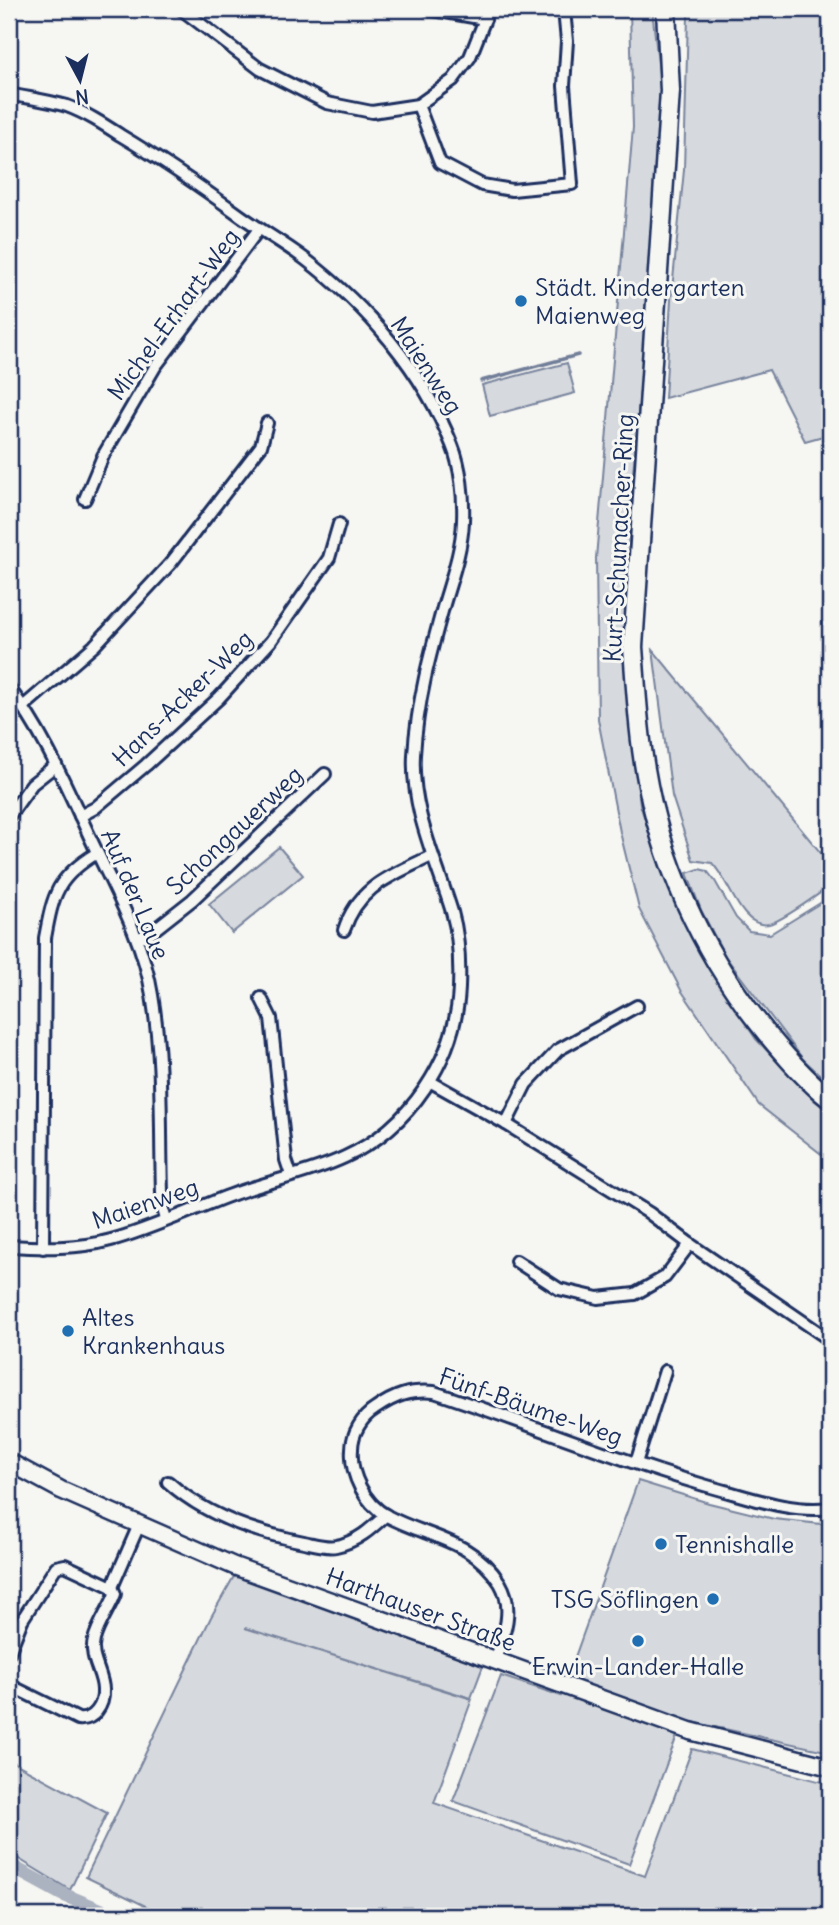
<svg xmlns="http://www.w3.org/2000/svg" width="839" height="1925" viewBox="0 0 839 1925" font-family="Delius,sans-serif">
	<rect width="100%" height="100%" fill="#f6f6f2"/>
	<filter id="ink" filterUnits="userSpaceOnUse"><feTurbulence type="fractalNoise" baseFrequency=".0143" numOctaves="2"/><feDisplacementMap in="SourceGraphic" scale="14" xChannelSelector="R" yChannelSelector="G"/><feConvolveMatrix kernelMatrix="1 2 1 2 8 2 1 2 1" color-interpolation-filters="sRGB"/></filter>
	<g filter="url(#ink)">
		<!-- green -->
		<g fill="#d6d9dd" stroke="#78849e" stroke-width="2">
			<path d="M630 9H652L661 91 656 199 629 522 626 675 640 804 660 867 706 964 756 1039 814 1100 830 1113V1161L759 1105 681 990 639 909 620 832 598 719 596 558 633 127Z"/>
			<path d="M681 9H697V11L708 9H830V434L805 441 769 370 665 398 671 300 684 170 688 15 681 14Z"/>
			<path d="M567 363 575 393 490 416 482 385Z"/>
			<path d="M653 650 830 864V886C817 895 784 920 769 924 760 926 751 921 745 914 732 899 726 878 712 863L693 860 672 796Z"/>
			<path d="M279 847 303 875 232 933 209 904Z"/>
			<path d="M699 869 707 871 715 881 736 918 749 931 770 934 830 897V1084L803 1059 725 956 701 910 687 873Z"/>
			<path d="M638 1481 709 1503 774 1519 830 1525V1752L683 1720 629 1864 453 1801 501 1676 561 1696Z"/>
			<path d="M237 1575 483 1666 471 1698 245 1628 472 1699 434 1803 645 1876 692 1749 830 1784V1916H166L86 1877 211 1617 233 1578Z"/>
			<path d="M9 1760 107 1813 70 1890 9 1853Z"/>
		</g>
		<g fill="none" stroke-linecap="round" stroke-linejoin="round">
			<!-- stream -->
			<path stroke="#717e99" stroke-width="3.5" d="M481 381 578 355"/>
			<!-- canal -->
			<path stroke="#abb2c0" stroke-width="14" d="M9 1865 62 1894 115 1916"/>
			<!-- street casing -->
			<g stroke="#1b2f5e" stroke-width="16">
				<g id="street">
					<path d="M181 9 260 69 327 103 372 112 418 105 453 80 470 57 485 19 486 9"/>
					<path d="M428 9 485 19"/>
					<path d="M9 94C28 98 49 101 67 106 86 113 103 124 120 135 162 160 201 187 241 216 262 231 284 243 305 259 367 306 423 371 452 445 461 467 464 497 463 521 462 549 452 577 444 604 430 654 417 702 414 755 411 810 436 860 452 912 459 936 460 963 459 988 456 1059 409 1128 345 1157 309 1174 268 1181 231 1195 193 1209 149 1230 111 1240 78 1249 42 1248 9 1246"/>
					<path d="M418 105 440 163 482 185 512 190 572 184 564 86 567 41 564 10 562 9"/>
					<path d="M85 499 103 456 155 367 259 229"/>
					<path d="M9 688C47 737 70 796 97 852 119 898 144 944 152 995 163 1060 160 1127 162 1192L163 1209 166 1219"/>
					<path d="M23 707 94 646 171 563 261 446 267 423"/>
					<path d="M9 816 32 784 56 765"/>
					<path d="M80 816 95 808 146 765 219 698 271 641 329 558 339 524"/>
					<path d="M344 930C359 885 392 876 431 856"/>
					<path d="M137 939 150 933 192 900 325 774"/>
					<path d="M261 998 271 1018 286 1160 291 1175"/>
					<path d="M431 1082 506 1124 649 1213 690 1244 830 1340"/>
					<path d="M506 1124 526 1084 558 1050 637 1006"/>
					<path d="M43 1248 45 938C53 894 57 877 97 853"/>
					<path d="M516 1261 559 1289 598 1298 635 1294 665 1277 690 1244"/>
					<path d="M636 1463 665 1371"/>
					<path d="M168 1482C205 1515 256 1533 304 1542 314 1544 326 1548 336 1546 357 1542 371 1529 386 1515"/>
					<path d="M9 1653 22 1620 56 1567 65 1565 112 1587 139 1525"/>
					<path d="M495 1660C504 1636 515 1608 500 1583 472 1539 428 1538 387 1516 364 1503 350 1474 352 1449 352 1433 362 1417 375 1409 395 1395 410 1390 434 1392 532 1424 626 1464 725 1491 757 1500 796 1513 830 1508"/>
					<path d="M9 1685 78 1719C94 1721 104 1705 103 1690 103 1673 89 1658 94 1640 97 1627 107 1612 113 1599L115 1594 112 1587"/>
				</g>
			</g>
			<!-- secondary casing -->
			<g stroke="#1b2f5e" stroke-width="21">
				<path id="secondary" d="M9 1462 61 1490 234 1566 690 1731 830 1767"/>
			</g>
			<!-- primary casing -->
			<g stroke="#1b2f5e" stroke-width="23">
				<path id="primary" d="M666 9 670 91 633 647C636 688 638 729 645 769 660 860 700 948 757 1021 778 1048 803 1078 830 1099"/>
			</g>
			<!-- street -->
			<use href="#street" stroke="#f6f6f2" stroke-width="10"/>
			<!-- secondary -->
			<use href="#secondary" stroke="#f6f6f2" stroke-width="16"/>
			<!-- primary -->
			<use href="#primary" stroke="#f6f6f2" stroke-width="18"/>
		</g>
	</g>
	<!-- markers -->
	<g fill="#1f6fb2" stroke="#f6f6f2" stroke-width="2.5">
		<circle cx="521" cy="301" r="7"/>
		<circle cx="68" cy="1331" r="7"/>
		<circle cx="661" cy="1544" r="7"/>
		<circle cx="713" cy="1599" r="7"/>
		<circle cx="638" cy="1641" r="7"/>
	</g>
	<g text-anchor="middle" dominant-baseline="central" stroke-width="6" stroke-linejoin="round" paint-order="stroke">
		<!-- poi labels -->
		<g font-size="24" fill="#1b2f5e" stroke="#f6f6f2" text-anchor="start">
			<text x="535" y="287">Städt. Kindergarten<tspan x="535" dy="28">Maienweg</tspan></text>
			<text x="82" y="1317">Altes<tspan x="82" dy="28">Krankenhaus</tspan></text>
			<text x="675" y="1544">Tennishalle</text>
			<text x="699" y="1599" text-anchor="end">TSG Söflingen</text>
			<text x="638" y="1666" text-anchor="middle">Erwin-Lander-Halle</text>
		</g>
		<!-- street labels -->
		<g font-size="24" fill="#1b2f5e" stroke="#f6f6f2">
			<text transform="translate(173 314) rotate(-54)">Michel-Erhart-Weg</text>
			<text transform="translate(427 365) rotate(57)">Maienweg</text>
			<text transform="translate(618 538) rotate(-87)">Kurt-Schumacher-Ring</text>
			<text transform="translate(182 698) rotate(-44)">Hans-Acker-Weg</text>
			<text transform="translate(234 830) rotate(-43)">Schongauerweg</text>
			<text transform="translate(136 894) rotate(67)">Auf der Laue</text>
			<text transform="translate(145 1203) rotate(-19)">Maienweg</text>
			<text transform="translate(531 1406) rotate(19)">Fünf-Bäume-Weg</text>
			<text transform="translate(421 1609) rotate(20)">Harthauser Straße</text>
		</g>
	</g>
	<!-- margin -->
	<rect width="839" height="1925" fill="none" stroke="#f6f6f2" stroke-width="35"/>
	<rect x="18" y="18" width="804" height="1890" fill="none" stroke="#1b2f5e" stroke-width="2.5" filter="url(#ink)"/>
	<!-- north arrow -->
	<g transform="translate(80 80) rotate(173)" stroke="#f6f6f2" stroke-width="5" paint-order="stroke">
	<path d="M0-5L12 26L0 18L-12 26Z" fill="#1b2f5e"/>
	<text y="-10" font-size="19" font-weight="bold" text-anchor="middle" fill="#1b2f5e">N</text>
	</g>
</svg>
